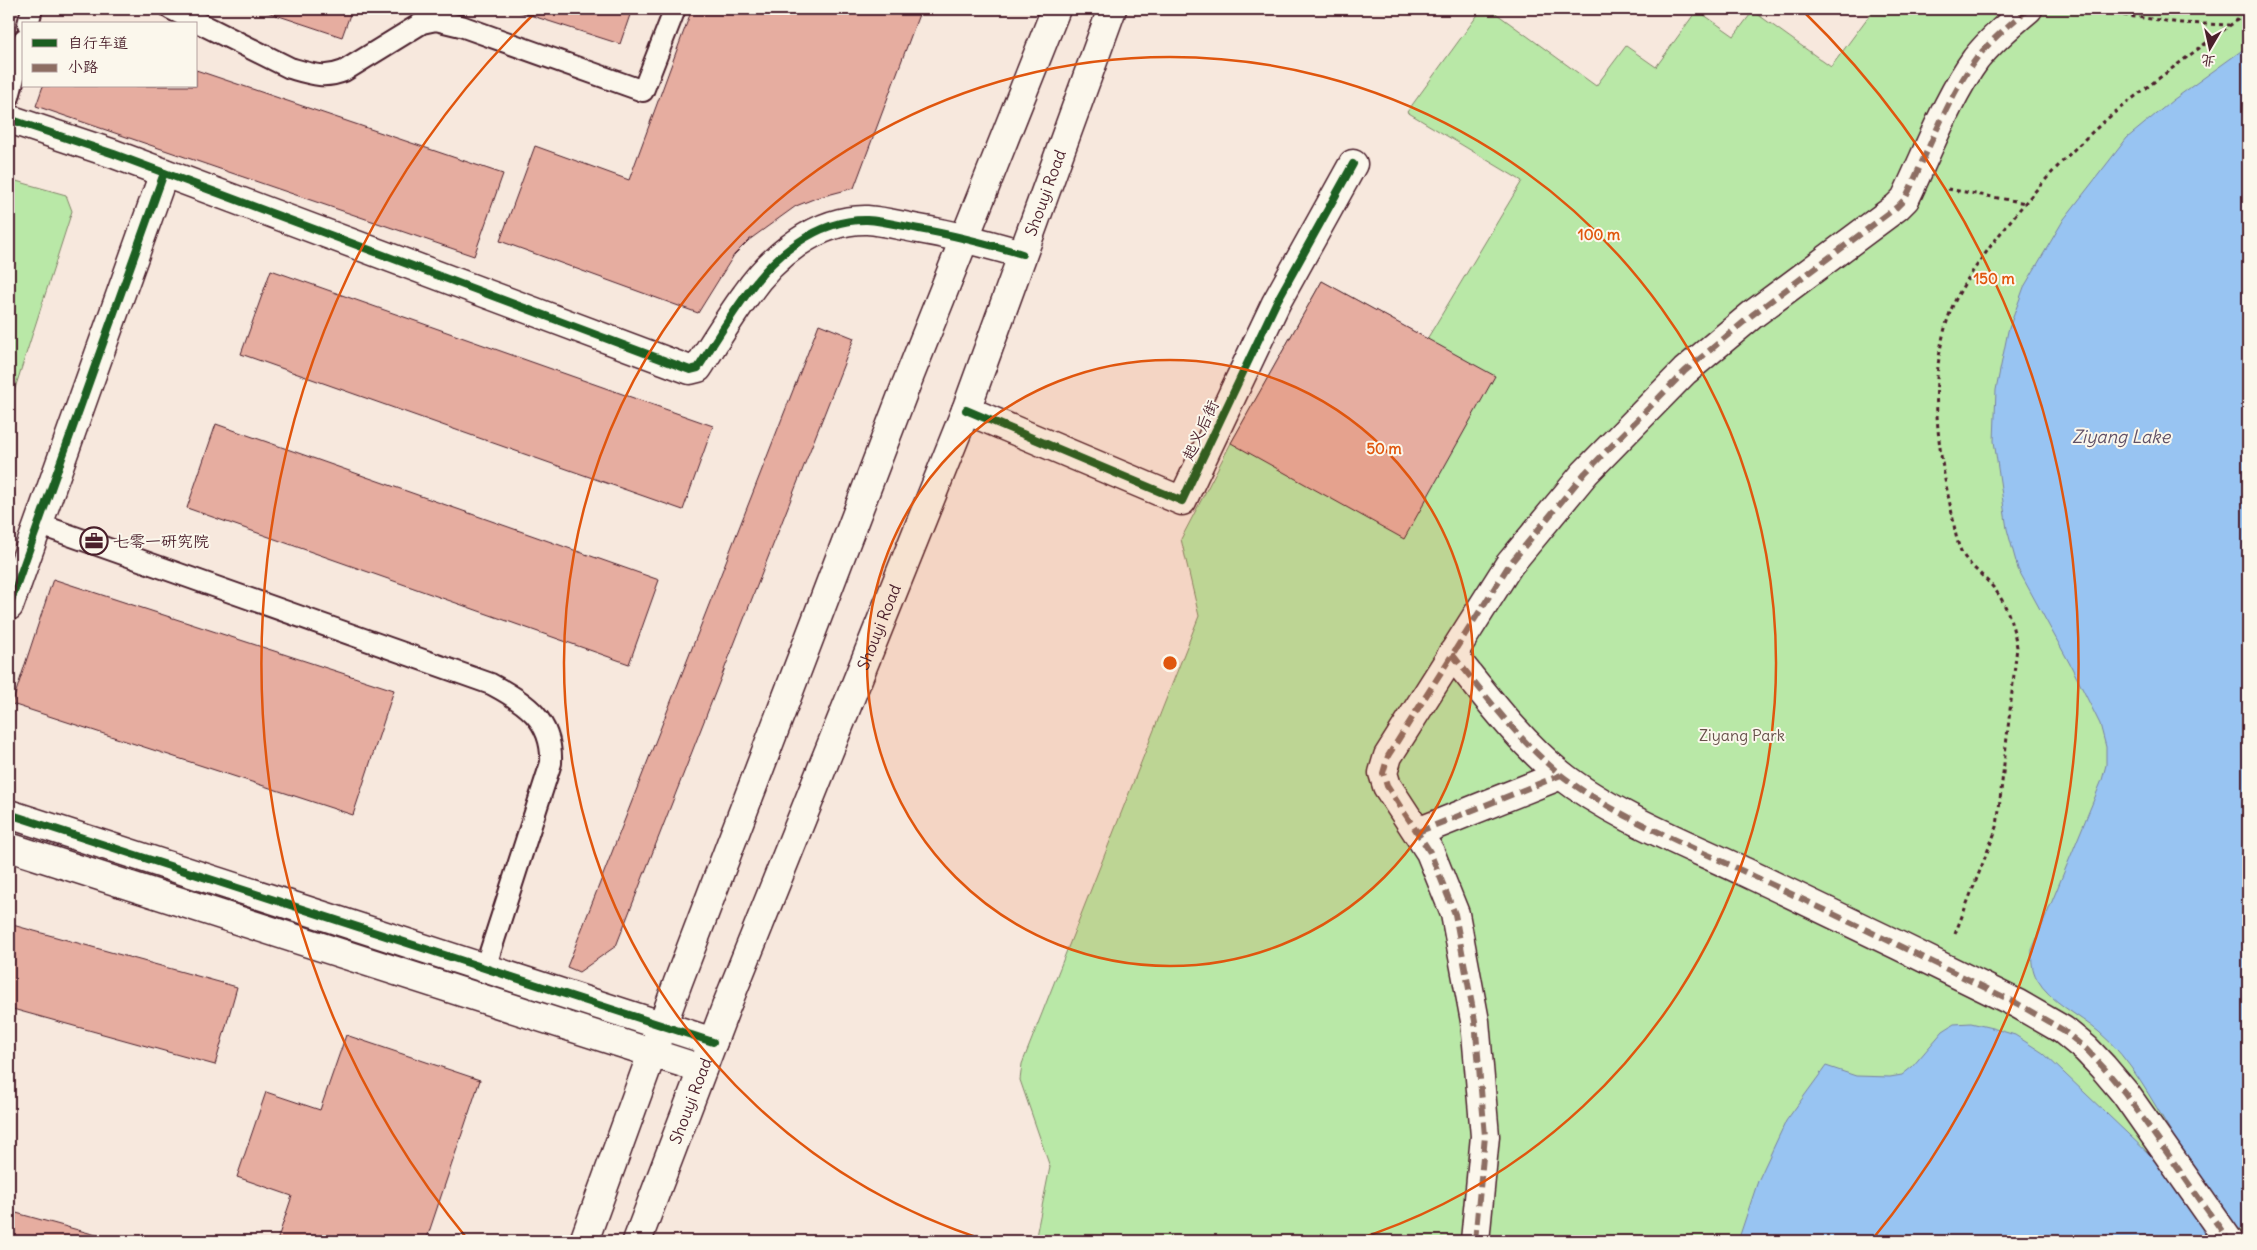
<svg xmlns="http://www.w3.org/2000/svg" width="2257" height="1250" viewBox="0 0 2257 1250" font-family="Delius,'LXGW WenKai TC',sans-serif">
	<rect width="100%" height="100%" fill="#f7e8dd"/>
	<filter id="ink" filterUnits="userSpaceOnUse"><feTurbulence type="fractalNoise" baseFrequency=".02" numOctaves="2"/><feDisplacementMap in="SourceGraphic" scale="10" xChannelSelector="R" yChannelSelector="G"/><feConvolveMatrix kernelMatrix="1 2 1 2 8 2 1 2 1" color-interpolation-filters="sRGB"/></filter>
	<g filter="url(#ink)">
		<!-- green -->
		<g fill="#b9e8a7" stroke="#828469">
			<path d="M1482 9H1490L1596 86 1626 46 1656 67 1697 10 1734 36 1753 11 1831 67 1874 9H2248V1241H1035L1050 1167 1020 1080 1022 1064 1199 616 1181 539 1231 443 1322 281 1427 339 1522 181 1407 112Z"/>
			<path d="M9 179 66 195 72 211 9 407Z"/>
		</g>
		<!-- water -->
		<path fill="#98c4f2" stroke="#7982a2" d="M2248 46V1230L2241 1228 2220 1241H1738L1758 1181 1786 1121 1826 1066 1856 1076 1890 1077 1902 1075 1912 1067 1943 1031 1954 1024 1971 1023 1992 1028 2015 1035 2043 1053 2149 1154 2173 1135C2151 1099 2131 1059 2099 1032 2079 1015 2050 1002 2037 979 2032 970 2031 960 2032 950L2102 780 2106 765V747L2100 724 2071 666 2018 569 2007 529 1994 441 1996 390 2008 331 2024 287 2064 219 2127 138 2173 100Z"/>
		<!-- building -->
		<g fill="#e6ada0" stroke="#4a1f2b">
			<path d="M258 9H352L342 37Z"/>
			<path d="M511 9H632L620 44Z"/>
			<path d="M692 9H921L854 188 816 198 796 206 749 240 734 255 698 313 500 241 535 146 629 180Z"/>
			<path d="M196 70 503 174 474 256 36 106 43 86H196Z"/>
			<path d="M271 270 713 426 683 510 241 354Z"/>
			<path d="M1322 281 1495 376 1404 539 1231 443Z"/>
			<path d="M819 324 854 338 616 946 579 972 567 967Z"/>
			<path d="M216 424 659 580 629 664 187 508Z"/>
			<path d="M53 579 394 690 353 815 12 704Z"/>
			<path d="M9 924 237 987 215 1065 9 1008Z"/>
			<path d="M346 1035 480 1080 426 1241H277L292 1196 237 1177 266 1092 320 1110Z"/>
			<path d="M9 1211 118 1241H9Z"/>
		</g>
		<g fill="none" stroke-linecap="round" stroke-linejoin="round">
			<!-- service casing -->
			<g stroke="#4a1f2b" stroke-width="24">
				<g id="service">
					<path d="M171 9 290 68C311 74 324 79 344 71L422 23 436 20 461 26 643 91 675 9"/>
					<path d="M28 24 32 9"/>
					<path d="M9 97 24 39"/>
					<path d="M38 524 491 684C525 702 553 720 551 763L485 968"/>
				</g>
			</g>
			<!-- pedestrian casing -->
			<g stroke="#4a1f2b" stroke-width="31">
				<g id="pedestrian">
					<path d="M1452 654C1486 696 1519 741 1561 775 1612 815 1686 844 1745 872 1836 915 1927 959 2018 1004L2063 1030 2086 1049 2103 1067 2125 1093 2229 1241"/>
					<path d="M1418 832 1561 775"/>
					<path d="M1475 1241 1485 1136 1475 1021 1455 914 1430 852 1387 786 1383 773 1388 756 1509 565 1585 473 1685 371 1752 315 1897 207 1905 199C1926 156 1948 97 1976 59 1991 40 2010 24 2028 9"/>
				</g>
			</g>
			<!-- minor casing -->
			<g stroke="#4a1f2b" stroke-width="31">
				<g id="minor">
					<path d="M9 119 114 154 690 370 698 368C714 343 729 318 746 295 773 256 817 219 867 220 884 221 902 226 919 229 954 235 988 244 1022 254"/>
					<path d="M966 410 1182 501 1276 303 1353 164"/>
					<path d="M9 606 164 173"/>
					<path d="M9 814 713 1042"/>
					<path d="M9 847 702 1069"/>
				</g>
			</g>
			<!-- secondary casing -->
			<g stroke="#4a1f2b" stroke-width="31">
				<g id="secondary">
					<path d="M584 1241 678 982 906 385 1056 9"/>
					<path id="s1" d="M637 1241 726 1007 966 410 1112 9"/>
				</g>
			</g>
			<!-- path -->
			<g stroke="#4a1f2b" stroke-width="3" stroke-dasharray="4 4" stroke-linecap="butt">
				<path d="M2076 9 2181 23 2229 25"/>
				<path d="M1948 189 2026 203"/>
				<path d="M1955 934 1997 827 2017 647C2013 625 2007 603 1992 586 1982 574 1968 565 1961 551 1955 538 1954 522 1951 509 1937 446 1927 372 1951 310 1960 287 1976 267 1990 247 2026 199 2072 147 2119 109 2161 76 2205 44 2248 12"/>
			</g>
			<!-- service -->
			<use href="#service" stroke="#fbf7ec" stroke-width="20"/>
			<!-- pedestrian -->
			<use href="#pedestrian" stroke="#fbf7ec" stroke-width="28"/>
			<!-- minor -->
			<use href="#minor" stroke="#fbf7ec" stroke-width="28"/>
			<!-- secondary -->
			<use href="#secondary" stroke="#fbf7ec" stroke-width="28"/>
			<!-- quiet -->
			<g stroke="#8d6e63" stroke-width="6" stroke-dasharray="12 6" stroke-linecap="butt">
				<path d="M1452 654C1486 696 1519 741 1561 775 1612 815 1686 844 1745 872 1836 915 1927 959 2018 1004L2063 1030 2086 1049 2103 1067 2125 1093 2229 1241"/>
				<path d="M1418 832 1561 775"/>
				<path d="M1475 1241 1485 1136 1475 1021 1455 914 1430 852 1387 786 1383 773 1388 756 1509 565 1585 473 1685 371 1752 315 1897 207 1905 199C1926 156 1948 97 1976 59 1991 40 2010 24 2028 9"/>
			</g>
			<!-- cycleway casing -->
			<g stroke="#fbf7ec" stroke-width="11">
				<g id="cycleway">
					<path d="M9 119 114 154 690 370 698 368C714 343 729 318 746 295 773 256 817 219 867 220 884 221 902 226 919 229 954 235 988 244 1022 254"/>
					<path d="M966 410 1182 501 1276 303 1353 164"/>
					<path d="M9 606 164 173"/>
					<path d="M9 814 713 1042"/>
				</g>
			</g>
			<!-- cycleway -->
			<use href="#cycleway" stroke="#1b5e20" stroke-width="8"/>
		</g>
	</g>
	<!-- distance rings -->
	<circle cx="1170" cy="663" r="303" fill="#e0560e" fill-opacity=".12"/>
	<g fill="none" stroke="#e0560e" stroke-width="2.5">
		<circle cx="1170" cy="663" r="303"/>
		<path d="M988 1241A606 606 0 1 1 1352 1241"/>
		<path d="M469 1241A909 909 0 0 1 539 9M1801 9A909 909 0 0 1 1871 1241"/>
	</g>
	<!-- icons -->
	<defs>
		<g id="office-ring" transform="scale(1.4375)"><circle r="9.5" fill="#fbf7ec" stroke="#4a1f2b" stroke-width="1.5"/><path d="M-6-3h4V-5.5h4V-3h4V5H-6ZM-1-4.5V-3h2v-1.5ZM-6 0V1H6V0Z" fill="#4a1f2b"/></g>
	</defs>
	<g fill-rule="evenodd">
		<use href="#office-ring" x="94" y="541"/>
	</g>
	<g text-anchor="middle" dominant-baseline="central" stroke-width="4" stroke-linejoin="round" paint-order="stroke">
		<!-- street labels -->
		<g font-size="16" fill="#4a1f2b" stroke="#fbf7ec">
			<text stroke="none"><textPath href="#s1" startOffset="1125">Shouyi Road</textPath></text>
			<text transform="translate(1200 430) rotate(-65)">起义后街</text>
			<text stroke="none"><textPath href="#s1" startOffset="660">Shouyi Road</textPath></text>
			<text stroke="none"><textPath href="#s1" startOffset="150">Shouyi Road</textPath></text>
		</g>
		<!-- poi labels -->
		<g font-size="16" fill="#4a1f2b" stroke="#fbf7ec" text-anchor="start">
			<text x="113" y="541">七零一研究院</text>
		</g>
		<!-- park labels -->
		<g font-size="16" fill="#66514a" stroke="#fbf7ec">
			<text x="1742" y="735">Ziyang Park</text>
		</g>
		<!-- water labels -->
		<g font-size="18" font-style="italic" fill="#615167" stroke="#fbf7ec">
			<text x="2121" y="436">Ziyang Lake</text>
		</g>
	</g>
	<circle cx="1170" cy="663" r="8" fill="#e0560e" stroke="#fbf7ec" stroke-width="2.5"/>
	<g font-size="15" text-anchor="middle" font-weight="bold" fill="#e0560e" stroke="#fbf7ec" stroke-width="4" stroke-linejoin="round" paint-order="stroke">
		<text x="1599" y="240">100 m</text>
		<text x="1994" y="284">150 m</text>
		<text x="1384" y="454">50 m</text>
	</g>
	<!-- margin -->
	<rect width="2257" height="1250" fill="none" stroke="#fbf7ec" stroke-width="30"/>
	<rect x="15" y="15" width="2227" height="1220" fill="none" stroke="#4a1f2b" stroke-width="2" filter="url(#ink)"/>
	<!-- legend -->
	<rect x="22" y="22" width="175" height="65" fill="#fbf7ec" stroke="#b4a19f"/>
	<rect x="32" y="39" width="25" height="8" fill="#1b5e20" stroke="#b4a19f"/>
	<text x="68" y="48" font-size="15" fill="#4a1f2b">自行车道</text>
	<rect x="32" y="64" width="25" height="8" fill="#8d6e63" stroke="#b4a19f"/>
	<text x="68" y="72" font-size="15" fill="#4a1f2b">小路</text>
	<!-- north arrow -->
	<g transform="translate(2210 48) rotate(189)" stroke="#fbf7ec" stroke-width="4" paint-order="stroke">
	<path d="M0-4L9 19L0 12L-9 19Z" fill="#4a1f2b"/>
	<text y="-8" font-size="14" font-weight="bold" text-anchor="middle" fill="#4a1f2b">北</text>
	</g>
</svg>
